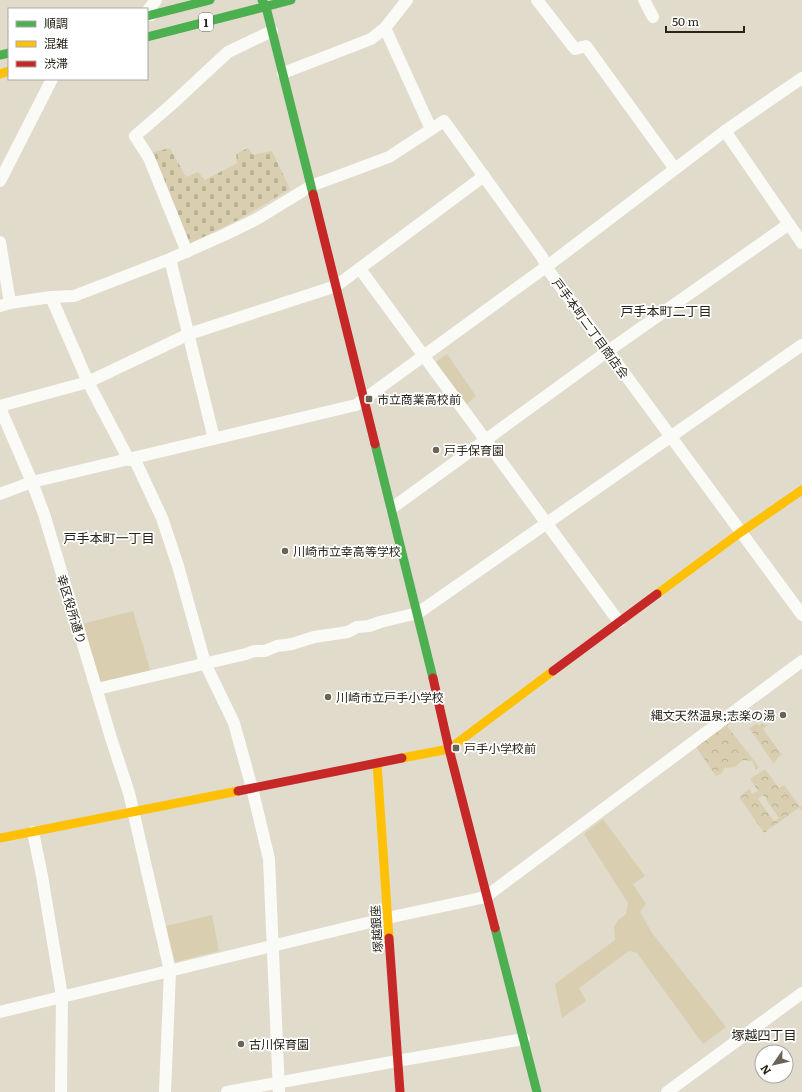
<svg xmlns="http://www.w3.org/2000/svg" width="802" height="1092" viewBox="0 0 802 1092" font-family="Literata,'Noto Sans JP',serif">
	<defs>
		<pattern id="forest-crowns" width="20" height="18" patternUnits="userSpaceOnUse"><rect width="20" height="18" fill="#d9cfb0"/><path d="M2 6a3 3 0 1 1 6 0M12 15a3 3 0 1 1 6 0" fill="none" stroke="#bab297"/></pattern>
		<pattern id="cemetery-stones" width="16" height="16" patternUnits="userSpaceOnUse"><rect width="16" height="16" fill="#d9cfb0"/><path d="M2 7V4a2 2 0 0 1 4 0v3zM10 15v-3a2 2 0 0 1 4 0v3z" fill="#bab297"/></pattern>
	</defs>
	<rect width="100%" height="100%" fill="#e1dbcc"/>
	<!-- forest -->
	<g fill="url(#forest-crowns)" fill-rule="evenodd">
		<path d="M756 699 757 703 749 708 750 710 727 726 759 767 756 769 752 761 743 760 735 767 725 768 721 774 716 776 696 747Z"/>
		<path d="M757 723 759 726 761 724 768 725 763 729 782 755 778 757 774 764 749 728Z"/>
		<path d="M765 769 779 788 784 785 800 807 802 806V812L800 807 764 833 739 797 749 789 752 794 758 791 750 779ZM763 795 779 818 774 821 758 799Z"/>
	</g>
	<!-- cemetery -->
	<path fill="url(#cemetery-stones)" d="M170 148 186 177 198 172 205 180 237 163 236 154 248 148 253 155 272 151 290 189 238 220 187 245 150 153Z"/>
	<!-- park -->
	<g fill="#d9cfb0">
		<path d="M447 354 476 396 466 405 434 363Z"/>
		<path d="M133 611 151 673 101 684 82 624Z"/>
		<path d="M603 819 645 876 633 884 646 904 640 912 652 933 726 1027 703 1044 637 953 629 951 579 988 586 1001 562 1018 555 984 615 940 614 927 618 920 626 914 628 903 584 834Z"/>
		<path d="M212 915 219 951 175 962 166 926Z"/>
	</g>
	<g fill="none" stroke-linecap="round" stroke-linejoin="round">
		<!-- street -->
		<g stroke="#fafaf7" stroke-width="12">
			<path d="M407 0 385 28 431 129"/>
			<path d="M537 0 575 49 586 46 675 169"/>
			<path d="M644 0 653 17"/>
			<path d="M151 15 149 9 156 0"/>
			<path d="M283 73 371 39 385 28"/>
			<path d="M725 131 802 243"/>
			<path d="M0 181 52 79"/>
			<path d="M0 242 10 303"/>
			<path d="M187 252 149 158 135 136 171 105 228 52 272 31"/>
			<path d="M170 259 214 439"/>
			<path d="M360 269 619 622"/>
			<path d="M51 297 88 382 129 460"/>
			<path d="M0 306 10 303 51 297 74 296 170 259 224 235 257 219 311 186 389 157 444 121 542 257 549 271 802 615"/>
			<path d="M0 406 88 382 189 334 336 286 484 176"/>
			<path d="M0 408 32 482 44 514 111 738 129 793 170 971 165 1092"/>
			<path d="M134 458 162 518 178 566 205 663 234 723 252 788 269 859 279 1092"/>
			<path d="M0 494 32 482 356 405 554 261 725 131 802 78"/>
			<path d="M392 508 608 351 789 224"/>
			<path d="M97 689 246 654 254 651H265L277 646 292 644 314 637 348 632 357 627 369 626 380 622 418 613 802 345"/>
			<path d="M33 832 42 876 62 996 61 1092"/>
			<path d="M0 1012 387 918 481 898 488 895 802 661"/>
			<path d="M227 1092 397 1061 524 1039"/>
			<path d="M667 1092 802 993"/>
		</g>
		<!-- fast -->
		<g stroke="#4caf50" stroke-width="9">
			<path d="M262 0 266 7 313 194"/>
			<path d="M147 16 210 0"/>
			<path d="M147 37 291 0"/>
			<path d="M0 55 9 53"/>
			<path d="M375 444 433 678"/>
			<path d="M495 928 537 1092"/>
		</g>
		<!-- slow -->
		<g stroke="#ffc107" stroke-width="9">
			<path d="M0 74 9 71"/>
			<path d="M657 594 741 532 802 490"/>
			<path d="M402 758 449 749 553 671"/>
			<path d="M377 763 389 938"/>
			<path d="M0 838 238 791"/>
		</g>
		<!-- jam -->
		<g stroke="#c62828" stroke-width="9">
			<path d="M313 194 375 444"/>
			<path d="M553 671 657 594"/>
			<path d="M433 678 449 749 495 928"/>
			<path d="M238 791 402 758"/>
			<path d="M389 938 400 1092"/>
		</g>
	</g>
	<!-- markers -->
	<g fill="#696458" stroke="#fff" stroke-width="1.5">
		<rect x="365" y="395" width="8" height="8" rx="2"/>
		<circle cx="436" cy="450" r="4"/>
		<circle cx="285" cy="551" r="4"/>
		<circle cx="328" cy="697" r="4"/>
		<circle cx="783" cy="715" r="4"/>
		<rect x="452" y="744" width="8" height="8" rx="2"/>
		<circle cx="241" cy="1044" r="4"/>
	</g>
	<g text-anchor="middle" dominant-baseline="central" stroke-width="3.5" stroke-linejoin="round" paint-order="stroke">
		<!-- shield labels -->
		<rect fill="#fff" stroke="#68665f" stroke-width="1" x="199" y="13" width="14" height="18" rx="3"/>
		<g font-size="11" font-weight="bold" fill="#28241a">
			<text x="206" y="22">1</text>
		</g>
		<!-- street labels -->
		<g font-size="12" fill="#28241a" stroke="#fff">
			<text transform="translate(591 328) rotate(54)">戸手本町二丁目商店会</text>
			<text transform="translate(72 609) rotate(73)">幸区役所通り</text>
			<text transform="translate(376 929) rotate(-94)">塚越銀座</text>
		</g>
		<!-- poi labels -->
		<g font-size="12" fill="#28241a" stroke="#fff" text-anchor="start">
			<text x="377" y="399">市立商業高校前</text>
			<text x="444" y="450">戸手保育園</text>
			<text x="293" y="551">川崎市立幸高等学校</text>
			<text x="336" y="697">川崎市立戸手小学校</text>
			<text x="775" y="715" text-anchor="end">縄文天然温泉;志楽の湯</text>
			<text x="464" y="748">戸手小学校前</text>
			<text x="249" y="1044">古川保育園</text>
		</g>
		<!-- neighbourhood labels -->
		<g font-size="13" fill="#28241a" stroke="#fff">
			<text x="666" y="310">戸手本町二丁目</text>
			<text x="109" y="537">戸手本町一丁目</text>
			<text x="764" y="1034">塚越四丁目</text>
		</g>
	</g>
	<!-- legend -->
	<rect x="8" y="8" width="140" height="72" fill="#ffffff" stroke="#a9a7a3"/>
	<rect x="16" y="21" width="20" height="6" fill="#4caf50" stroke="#a9a7a3"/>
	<text x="44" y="28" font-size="12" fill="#28241a">順調</text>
	<rect x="16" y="41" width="20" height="6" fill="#ffc107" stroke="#a9a7a3"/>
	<text x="44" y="48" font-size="12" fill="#28241a">混雑</text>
	<rect x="16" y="61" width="20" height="6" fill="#c62828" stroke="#a9a7a3"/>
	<text x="44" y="68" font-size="12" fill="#28241a">渋滞</text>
	<!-- north arrow -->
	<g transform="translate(774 1064) rotate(236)"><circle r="19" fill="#ffffff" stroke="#a9a7a3"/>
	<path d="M0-3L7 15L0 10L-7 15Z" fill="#696458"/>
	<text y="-6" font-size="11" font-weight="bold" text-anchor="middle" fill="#28241a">N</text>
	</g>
	<!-- scale -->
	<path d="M666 26v6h78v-6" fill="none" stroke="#28241a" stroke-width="2"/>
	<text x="672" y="26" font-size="12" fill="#28241a" stroke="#ffffff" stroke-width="3" paint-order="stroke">50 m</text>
</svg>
